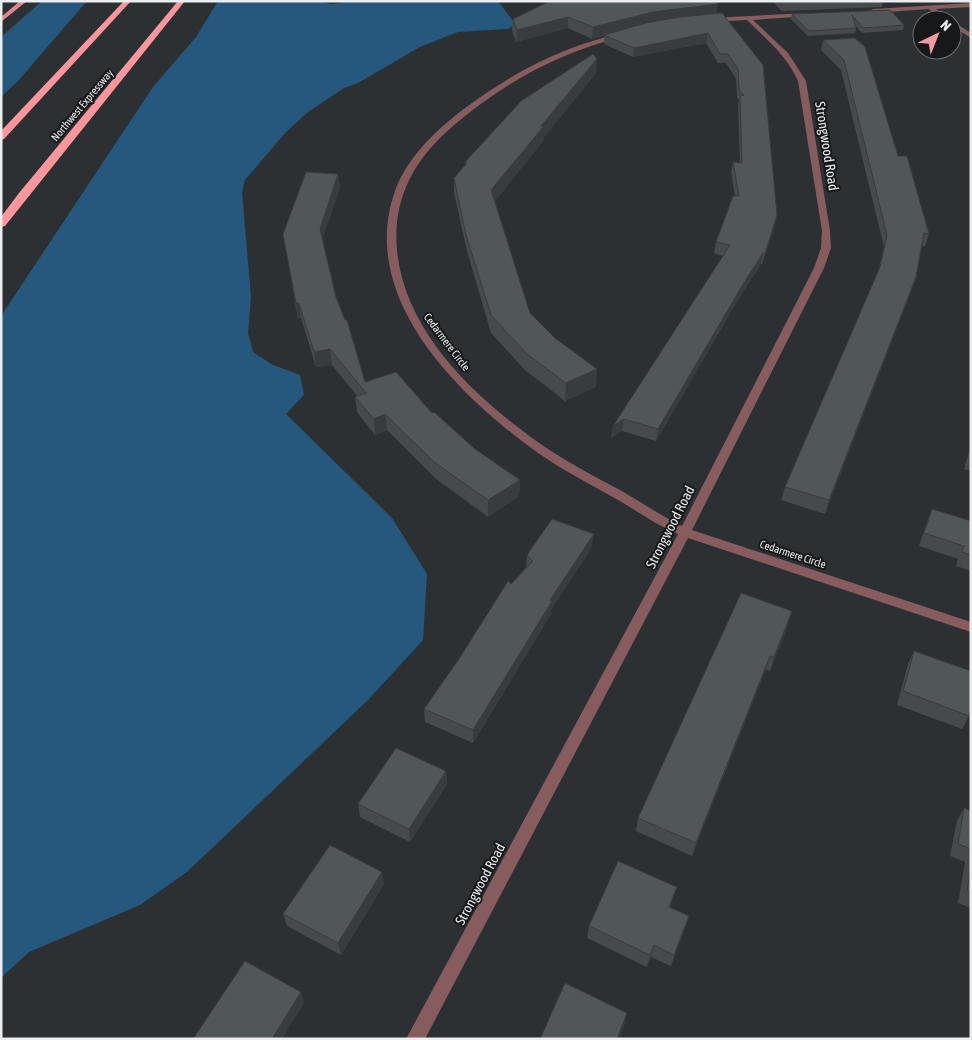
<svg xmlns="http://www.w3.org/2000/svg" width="972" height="1040" viewBox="0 0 972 1040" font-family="'Asap Condensed',sans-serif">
	<rect width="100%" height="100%" fill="#2c3033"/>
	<!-- green -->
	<g fill="#25587c">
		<path d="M42 1H87L18 81 1 97V37Z"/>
		<path d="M218 1H317L331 4 356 1H498L516 25 507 29 458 32 420 47 358 83 344 88 308 112 286 132 245 180 242 192 251 297 248 333 253 352 273 365 300 375 304 395 286 414 392 518 427 574 423 640 368 700 187 872 140 905 29 952 1 978V316L153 87 196 37Z"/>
	</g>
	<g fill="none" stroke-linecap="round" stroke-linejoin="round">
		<!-- minor -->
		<g fill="#865c5e" fill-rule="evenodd">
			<path d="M971 3V7L936 9 951 20H944L929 9 873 13 870 11 873 9Z"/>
			<path d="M808 13 810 16 753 20 788 53 806 81 830 231 831 248 824 268 692 530 971 622V632L688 538 425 1039H406L678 534C654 524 633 508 611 496 586 482 561 469 538 453 459 396 357 298 395 191 409 152 446 121 479 98 515 73 554 52 596 40 604 38 614 34 622 35V37C561 52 507 81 459 121 417 155 392 195 397 250 405 336 481 403 548 449 571 464 595 477 620 490 641 502 660 515 682 526L814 268 821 248 822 231 798 81C787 56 766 39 747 20L711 22 708 20 711 18Z"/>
			<path d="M952 21 971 33V38L952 26Z"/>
		</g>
		<!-- major -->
		<path fill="#db868b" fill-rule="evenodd" d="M20 1H27L1 22V17Z"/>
		<!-- highway -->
		<g fill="#fc969d" fill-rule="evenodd">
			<path d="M124 1H131L4 139 1 140V131Z"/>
			<path d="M178 1H185L5 226 1 227V217L19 193Z"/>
		</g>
	</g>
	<!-- wall -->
	<g fill="#464a4d">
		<path d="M541 1H716L718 4 716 13 763 65 775 226 762 264H761L739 298 656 441 622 431 611 438 613 426 723 256 714 253 716 242 735 196 731 173 733 162 740 163 738 105 739 100 737 98 736 79 726 63H718L706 43 633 57 604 44V36L592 39 568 28 516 42 512 31 513 19 546 3Z"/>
		<path d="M772 1H883L882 7 782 11Z"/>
		<path d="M890 10 904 25 903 30 862 33 855 25 856 28 855 33 808 36 791 19 792 14Z"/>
		<path d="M855 38 898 156 929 234 925 246H921L912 289 825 514 781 500 785 487 878 272 884 247 841 70 821 50 823 40Z"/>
		<path d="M596 73 544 137 543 141 495 201 530 313 596 387 565 401 525 370 491 333 467 251 454 193V178L465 165V162Z"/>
		<path d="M338 174 340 188 322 240 336 297 365 382 432 413 475 449 520 480 519 496 488 517 435 478 387 430 375 435 357 412 355 397 357 396 332 365 316 367 301 318 298 319 283 234Z"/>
		<path d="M971 446V471L964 469Z"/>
		<path d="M932 509 971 521V571L956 566 958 559 919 546 927 522Z"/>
		<path d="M592 547 551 610V614L473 743 425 722 424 709 511 584 526 568 527 555Z"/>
		<path d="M792 611 788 625 770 671 766 669 692 856 636 831 638 818Z"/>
		<path d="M914 651 969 716 962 729 897 705 908 664Z"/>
		<path d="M446 771 447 784 410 842 360 817 358 804Z"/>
		<path d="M964 808 971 811V908L958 903 965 862 950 856 957 821Z"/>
		<path d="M384 884 341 955 287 926 283 914Z"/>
		<path d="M677 887 670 907 689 916 685 928 671 966 651 957 647 967 587 938 589 926Z"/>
	</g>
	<!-- shaded-wall -->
	<g fill="#393c3e">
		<path d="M718 4 716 15 604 35V36L592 39 593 27 653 12Z"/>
		<path d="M568 17V28L516 42 517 30Z"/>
		<path d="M708 33 706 43 633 57 634 48Z"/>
		<path d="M597 59 596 73 544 137 543 141 491 206V190L541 126Z"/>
		<path d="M338 174 340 188 321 243 320 229Z"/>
		<path d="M777 215 775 226 762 264 765 253Z"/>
		<path d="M763 253 761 264 739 298 656 441 658 429 742 286Z"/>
		<path d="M916 277 912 289 825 514 829 500Z"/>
		<path d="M296 303H299L301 318 298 319Z"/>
		<path d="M330 349 332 365 316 367 314 352Z"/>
		<path d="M597 369 596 387 565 401 566 383Z"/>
		<path d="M385 414 387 430 375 435 374 419Z"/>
		<path d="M624 419 622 431 611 438 613 426Z"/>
		<path d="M520 480 519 496 488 517V500Z"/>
		<path d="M594 534 592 547 551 610V614L473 743V730L550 600Z"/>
		<path d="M792 611 788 625 770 671 774 657Z"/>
		<path d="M770 656 766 669 692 856 696 843Z"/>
		<path d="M446 771 447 784 410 842 409 829Z"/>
		<path d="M382 872 384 884 341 955 338 943Z"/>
		<path d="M677 887 673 899 666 919 669 907Z"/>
		<path d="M689 916 685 928 671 966 674 955Z"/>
		<path d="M654 945 651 957 647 967 650 955Z"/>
		<path d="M301 992 304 1003 282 1039H272Z"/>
		<path d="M627 1013 625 1024 619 1039H617Z"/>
	</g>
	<!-- building -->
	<g fill="#515659" stroke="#393c3e">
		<path d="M550 1H716L718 4 653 12 593 27 568 17 517 30 513 19Z"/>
		<path d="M890 10 904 25 863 28 852 15 856 28 809 31 792 14Z"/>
		<path d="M722 13 763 65 777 215 765 253H763L742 286 658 429 624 419 613 426 730 245 716 242 733 196H739L733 162 742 163 740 94 744 96 739 88 738 69 728 54H720L708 33 634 48 604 35 646 23 680 17Z"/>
		<path d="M855 38 865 47 898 156H907L929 234 924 233 916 277 829 500 785 487 880 267 887 235 844 60 823 40Z"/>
		<path d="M593 54 597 59 541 126H544L491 190 530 313 555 338 597 369 566 383 526 353 491 315 466 235 454 178 467 163 465 162 521 101Z"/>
		<path d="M306 172 338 174 320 229 336 297 345 320H347L365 382 396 372 432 413 434 412 475 449 520 480 488 500 434 462 385 414 374 419 355 397 366 393 330 349 314 352 299 303H296L283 234Z"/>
		<path d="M932 509 971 521V555L962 552 964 546 924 533Z"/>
		<path d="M552 519 594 534 550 600 552 601 473 730 424 709 459 659 508 581 511 584 533 561 527 555Z"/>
		<path d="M741 593 792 611 774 657 770 656 696 843 638 818Z"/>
		<path d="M914 651 971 671V710L969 716 903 691Z"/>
		<path d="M396 748 446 771 409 829 358 804Z"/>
		<path d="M964 808 971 811V849L958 844Z"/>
		<path d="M330 845 382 872 338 943 283 914Z"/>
		<path d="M618 861 677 887 669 907 689 916 674 955 654 945 650 955 589 926Z"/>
		<path d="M971 867V892L967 891Z"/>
		<path d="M245 961 301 992 272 1039H193Z"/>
		<path d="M565 983 627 1013 617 1039H540Z"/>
	</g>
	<g text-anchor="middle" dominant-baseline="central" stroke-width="4" stroke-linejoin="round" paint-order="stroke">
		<!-- far-street labels -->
		<g font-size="11" fill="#ebedef" stroke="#161819">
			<text transform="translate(82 105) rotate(-50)">Northwest Expressway</text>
			<text transform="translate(447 342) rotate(53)">Cedarmere Circle</text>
			<text transform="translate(793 554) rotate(18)">Cedarmere Circle</text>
		</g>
		<!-- street labels -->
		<g font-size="14" fill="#ebedef" stroke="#161819">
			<text transform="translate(827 146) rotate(81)">Strongwood Road</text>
			<text transform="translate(670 527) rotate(-63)">Strongwood Road</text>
			<text transform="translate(480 884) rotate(-62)">Strongwood Road</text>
		</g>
	</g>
	<!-- border -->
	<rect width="972" height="1040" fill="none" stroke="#ebedef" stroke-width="5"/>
	<!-- north arrow -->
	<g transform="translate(937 35) rotate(43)"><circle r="24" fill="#161819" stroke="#6b6d6f"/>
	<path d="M0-4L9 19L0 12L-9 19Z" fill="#f49aa0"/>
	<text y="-8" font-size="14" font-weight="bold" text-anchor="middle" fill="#ebedef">N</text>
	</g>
</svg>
